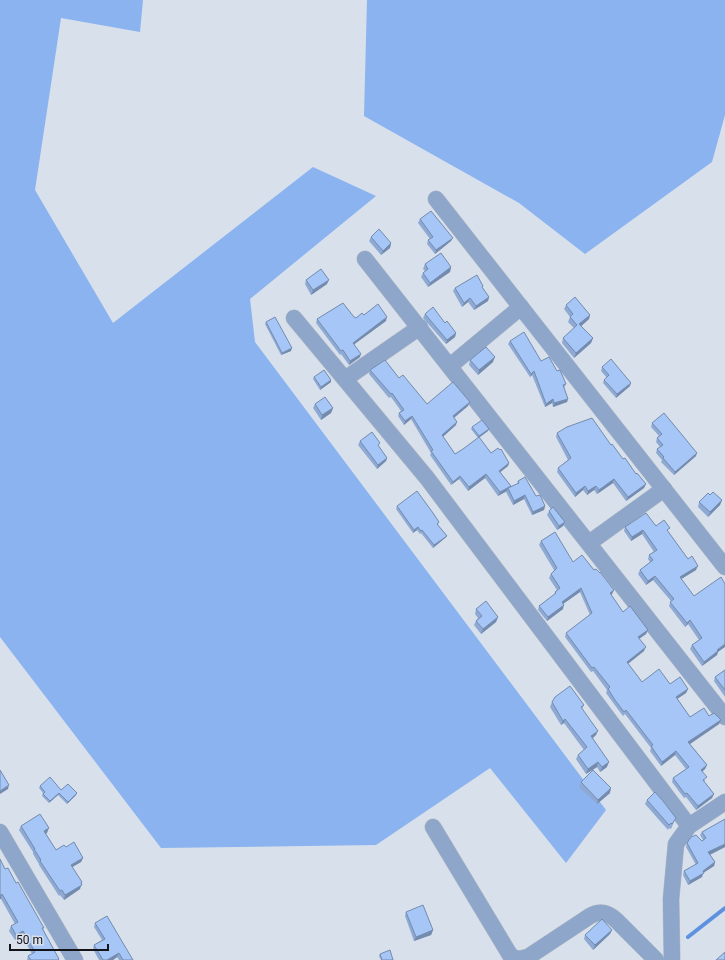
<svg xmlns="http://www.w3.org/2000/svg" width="725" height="960" viewBox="0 0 725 960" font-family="Roboto,sans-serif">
	<rect width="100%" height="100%" fill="#d8e0eb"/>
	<!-- green -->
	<g fill="#8ab3f0">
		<path d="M0 0H143L140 32 61 18 35 190 113 323 313 167 376 196 250 299 255 342 606 810 566 863 490 768 376 845 161 848 0 637Z"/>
		<path d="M367 0H725V115L712 162 585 254 519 203 364 116Z"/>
	</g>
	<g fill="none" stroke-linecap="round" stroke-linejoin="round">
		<!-- stream -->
		<path stroke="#5e92e0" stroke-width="4" d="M688 937 725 908"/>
		<!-- minor casing -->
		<g stroke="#b4bbc5" stroke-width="17">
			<g id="minor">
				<path d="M436 199 725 567"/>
				<path d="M365 259 725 717"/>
				<path d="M294 318 427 478 689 826"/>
				<path d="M450 366 521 307"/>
				<path d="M345 379 420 327"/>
				<path d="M589 543 664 489"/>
				<path d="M433 827 510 955C516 960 520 959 528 957L590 916C601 910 608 913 616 920L656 960"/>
				<path d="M0 832 75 960"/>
				<path d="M672 960 671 899 676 844 689 826 725 802"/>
			</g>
		</g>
		<!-- minor -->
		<use href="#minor" stroke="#8ea6ca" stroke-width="16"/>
	</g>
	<!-- wall -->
	<g fill="#8eaad4">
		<path d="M420 219 451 241 435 254 427 244 428 240 430 239 418 223Z"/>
		<path d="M371 237 391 243 390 248 381 255 369 241Z"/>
		<path d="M425 264 451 267 450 272 428 287 421 277 423 273 425 271 423 269Z"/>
		<path d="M306 280 327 284 311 295 305 284Z"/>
		<path d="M483 286 482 287 489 297 488 301 474 310 468 302 462 307 453 291 455 288Z"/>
		<path d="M566 305 590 315 589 319 581 326 593 338 591 343 574 358 562 343 563 338 574 328 568 322 570 317 564 309Z"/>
		<path d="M425 314 445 323 456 333 455 337 446 344 423 318Z"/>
		<path d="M364 315 386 321 354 344 360 357 349 365 341 354 340 355 316 323 317 319 356 318Z"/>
		<path d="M266 322 291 351 281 355 265 324Z"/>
		<path d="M510 341 541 361 557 371 566 384 564 388 568 399 567 402 553 407 552 403 545 407 532 375 530 377 508 344Z"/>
		<path d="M470 360 493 362 478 375 469 365Z"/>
		<path d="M602 367 630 386 616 398 603 383 604 380 607 378 601 371Z"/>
		<path d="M370 370 399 378 427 404 468 406 454 418 456 425 443 437 455 454 463 449 478 438 471 429 472 427 488 431 479 438 491 453 509 463 508 466 500 472 511 486 510 487 517 484 518 481 536 496 545 506 544 510 532 515 524 499 513 505 506 492 507 491 498 496 485 478 468 491 459 479 451 485 430 455 431 453 411 419 404 425 398 416 399 413 401 411 391 397 389 398 369 374Z"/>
		<path d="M314 377 331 382 320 390 313 379Z"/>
		<path d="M315 404 333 408 331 413 321 420 313 408Z"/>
		<path d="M652 423 696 456 674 475 661 462 662 460 656 453 657 449 660 447 656 442 657 438 659 436 651 427Z"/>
		<path d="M557 433 611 445 636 474 646 484 644 488 626 501 613 483 597 494 594 490 587 495 583 490 575 497 557 472 558 468 568 460 556 437Z"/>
		<path d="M360 441 379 447 387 458 386 461 377 469 358 445Z"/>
		<path d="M710 495 722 500 720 505 708 517 698 507 699 502Z"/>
		<path d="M397 506 439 522 438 525 447 536 445 538 433 548 421 533 420 534 417 530 413 533 396 509Z"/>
		<path d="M549 511 565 522 563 526 557 530 547 515Z"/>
		<path d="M656 526 668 532 688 559 696 570 681 579 718 652 717 655 702 666 690 649 692 645 699 640 688 624 685 627 669 606 671 601 653 580 646 585 638 574 640 570 650 562 648 559 649 555 654 552 642 534 631 541 624 531 625 527Z"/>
		<path d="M541 541 573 562 594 570 614 590 612 594 611 595 623 612 648 630 646 634 639 639 644 651 628 664 642 682 670 684 688 689 686 693 677 699 690 717 709 716 721 720 719 724 690 744 707 765 705 769 702 772 705 781 704 782 714 794 712 798 696 810 686 797 684 798 672 782 673 778 686 769 675 755 661 766 650 751 651 748 625 714 623 716 614 704 606 693 607 690 593 671 591 672 565 637 566 633 590 615 580 592 563 604V609L547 621 538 610 539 606 554 595 555 592 557 590 549 578 551 574 554 570 539 545Z"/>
		<path d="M476 609 498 617 496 622 481 634 474 625 476 621 478 618 475 614Z"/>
		<path d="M725 670V697L714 681 715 677Z"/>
		<path d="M552 702 584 705 582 709 596 735 593 738 607 767 600 772 597 767 586 774 576 759 578 755 584 750 564 723 561 725 550 707Z"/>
		<path d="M581 782 610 793 597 804 579 787Z"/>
		<path d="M40 786 61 790 76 795 67 804 58 795 49 803 42 796 43 793 39 788Z"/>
		<path d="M647 800 674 822 671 829 669 828 668 830 645 804Z"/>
		<path d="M21 826 47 833 45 834 56 850 66 847 83 858 81 862 72 867 81 884 80 889 64 900 60 895 59 896 39 865V864L33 854V852L19 830Z"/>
		<path d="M702 832 725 847 710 855 715 862 714 866 703 873 702 877 688 885 683 875 684 871 696 865 686 847 687 843 702 841 703 840 700 835Z"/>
		<path d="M5 869 16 883 43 929 59 960H27L28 956 32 954 22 936 15 940 9 931 11 926 15 924 1 899Z"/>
		<path d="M406 912 433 930 431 935 414 941 405 916Z"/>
		<path d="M95 923 133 960H119L117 957 113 960H99L93 949 94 945 102 940 94 927Z"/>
		<path d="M612 930 610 934 593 950 584 939 585 935Z"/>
		<path d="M380 954 393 960H381L379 956Z"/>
	</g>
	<!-- shaded-wall -->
	<g fill="#748bad">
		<path d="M453 238 451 241 435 254 436 250Z"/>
		<path d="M391 243 390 248 381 255 383 251Z"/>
		<path d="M451 267 450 272 428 287 430 283Z"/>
		<path d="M329 280 327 284 311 295 313 290Z"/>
		<path d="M489 297 488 301 474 310 476 306Z"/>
		<path d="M470 298 468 302 462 307 464 303Z"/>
		<path d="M590 315 589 319 578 329 579 324Z"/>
		<path d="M387 317 386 321 352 346 353 343Z"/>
		<path d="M456 333 455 337 446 344 447 340Z"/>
		<path d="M593 338 591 343 574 358 576 353Z"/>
		<path d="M292 348 291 351 281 355 282 353Z"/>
		<path d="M361 354 360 357 349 365 350 361Z"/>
		<path d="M495 357 493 362 478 375 479 370Z"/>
		<path d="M534 371 532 375 530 377 531 374Z"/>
		<path d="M331 380V382L320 390 321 387Z"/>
		<path d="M631 383 630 386 616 398 617 394Z"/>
		<path d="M553 399 552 403 545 407 546 404Z"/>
		<path d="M568 399 567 402 553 407 554 403Z"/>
		<path d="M470 402 468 406 451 420 453 416Z"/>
		<path d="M333 408 331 413 321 420 322 415Z"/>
		<path d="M412 416 411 419 404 425 405 421Z"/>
		<path d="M457 422 456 425 440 439 442 435Z"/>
		<path d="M489 429 488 431 478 438 479 436Z"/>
		<path d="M697 453 696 456 674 475 675 472Z"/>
		<path d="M387 458 386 461 377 469 378 465Z"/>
		<path d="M509 463 508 466 498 474 499 471Z"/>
		<path d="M486 474 485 478 468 491 469 487Z"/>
		<path d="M460 476 459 479 451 485 453 482Z"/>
		<path d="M614 479 613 483 597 494 599 490Z"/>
		<path d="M646 484 644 488 626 501 628 497Z"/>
		<path d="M511 486 509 490 508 488 507 491 498 496 500 492Z"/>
		<path d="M585 486 583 490 575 497 576 493Z"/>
		<path d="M596 486 594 490 587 495 588 491Z"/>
		<path d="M525 495 524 499 513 505 514 501Z"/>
		<path d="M722 500 720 505 708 517 710 512Z"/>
		<path d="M545 506 544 510 532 515 533 512Z"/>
		<path d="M565 522 563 526 557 530 559 526Z"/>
		<path d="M418 527 417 530 413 533 414 530Z"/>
		<path d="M643 530 642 534 631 541 632 537Z"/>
		<path d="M447 536 445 538 433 548 434 545Z"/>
		<path d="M698 566 696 570 678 581 680 577Z"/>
		<path d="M655 576 653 580 646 585 648 581Z"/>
		<path d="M581 588 580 592 560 606 562 602Z"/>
		<path d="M614 590 612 594 608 597 610 593Z"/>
		<path d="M564 605 563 609 547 621 548 617Z"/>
		<path d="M498 617 496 622 481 634 483 629Z"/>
		<path d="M690 620 688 624 685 627 687 623Z"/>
		<path d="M648 630 646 634 636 641 638 637Z"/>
		<path d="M725 644V647L718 652 717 655 702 666 704 662 717 650Z"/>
		<path d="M646 647 644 651 625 666 627 662Z"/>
		<path d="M688 689 686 693 674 701 676 697Z"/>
		<path d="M565 719 564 723 561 725 563 721Z"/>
		<path d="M721 720 719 724 687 746 688 742Z"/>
		<path d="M598 731 596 735 590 740 591 736Z"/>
		<path d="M676 751 675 755 661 766 662 762Z"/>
		<path d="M598 762 597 767 586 774 588 769Z"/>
		<path d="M609 762 607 767 600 772 602 767Z"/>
		<path d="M707 765 705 769 699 774 701 770Z"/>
		<path d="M9 785 8 789 0 794V791Z"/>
		<path d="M611 788 610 793 597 804 598 800Z"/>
		<path d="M59 793 58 795 49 803 50 801Z"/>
		<path d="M77 793 76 795 67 804 68 802Z"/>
		<path d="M714 794 712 798 696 810 698 806Z"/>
		<path d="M49 828 47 833 42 836 44 831Z"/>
		<path d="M725 844V847L707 856 708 852Z"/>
		<path d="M83 858 81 862 69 869 71 865Z"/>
		<path d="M715 862 714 866 703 873 702 877 688 885 690 881Z"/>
		<path d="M82 882 80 889 64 900 65 895Z"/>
		<path d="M2 894 1 899H0V896Z"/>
		<path d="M433 930 431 935 414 941 416 937Z"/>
		<path d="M612 930 610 934 593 950 595 945Z"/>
		<path d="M23 931 22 936 15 940 16 935Z"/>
		<path d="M119 953 117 957 113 960H107Z"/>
	</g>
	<!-- building -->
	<g fill="#a5c6f7" stroke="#748bad">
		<path d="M431 211 453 238 436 250 428 240 433 237 420 219Z"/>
		<path d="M379 229 391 243 383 251 371 237Z"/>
		<path d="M441 253 451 267 430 283 423 273 428 269 425 264Z"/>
		<path d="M321 269 329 280 313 290 306 280Z"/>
		<path d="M477 275 483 286 482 287 489 297 476 306 470 298 464 303 455 288Z"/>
		<path d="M575 297 590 315 579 324 593 338 576 353 563 338 577 325 570 317 573 314 566 305Z"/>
		<path d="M343 303 354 317 356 318 362 313 364 315 378 304 387 317 353 343 361 354 350 361 343 350 341 351 317 319Z"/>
		<path d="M433 307 445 323 447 321 456 333 447 340 425 314Z"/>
		<path d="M275 317 292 348 282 353 266 322Z"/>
		<path d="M524 332 541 361 549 357 557 371 560 370 566 384 563 385 568 399 554 403 553 399 546 404 534 371 531 374 510 341Z"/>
		<path d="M486 347 495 357 479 370 470 360Z"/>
		<path d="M611 359 631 383 617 394 604 380 609 375 602 367Z"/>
		<path d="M385 360 399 378 403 375 427 404 453 382 470 402 453 416 457 422 442 435 455 454 463 449 479 437 491 453 498 448 500 450 501 449 509 463 499 471 511 486 500 492 486 474 469 487 460 476 453 482 431 451 433 450 412 416 405 421 399 413 404 410 392 393 391 394 370 370Z"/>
		<path d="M324 370 331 380 321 387 314 377Z"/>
		<path d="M325 397 333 408 322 415 315 404Z"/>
		<path d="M664 413 697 453 675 472 663 458 664 457 657 449 663 445 657 438 662 434 652 423Z"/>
		<path d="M592 418 611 445 612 444 623 459 625 458 636 474 637 473 646 484 628 497 614 479 599 490 596 486 588 491 585 486 576 493 558 468 571 458 557 433 567 427Z"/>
		<path d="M482 420 489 429 479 436 472 427Z"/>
		<path d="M372 432 380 443 378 445 387 458 378 465 360 441Z"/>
		<path d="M525 477 536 496 540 495 545 506 533 512 525 495 514 501 508 488 519 483 518 481Z"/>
		<path d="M417 491 433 513 439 522 437 524 447 536 434 545 422 530 421 531 418 527 414 530 397 506Z"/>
		<path d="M713 492 722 500 710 512 699 502 708 493 710 495Z"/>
		<path d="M553 507 565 522 559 526 549 511Z"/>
		<path d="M646 513 656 526 664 520 670 528 667 530 688 559 692 556 698 566 680 577 694 596 721 577 725 584V644L717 650 718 651 704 662 692 645 702 638 690 620 687 623 670 602 674 599 655 576 648 581 640 570 653 560 649 555 657 550 643 530 632 537 625 527Z"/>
		<path d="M555 532 573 562 582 555 594 570 596 569 600 573V572L614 590 610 593 623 612 630 606 648 630 638 637 646 647 627 662 642 682 659 669 670 684 680 677 688 689 676 697 690 717 704 708 709 716 714 713 721 720 688 742 707 765 701 770 707 777 703 780 714 794 698 806 687 793 685 794 673 778 689 767 676 751 662 762 651 746 653 745 626 710 624 712 615 700 608 689 610 687 594 667 592 668 566 633 592 613 581 588 562 602 564 605 548 617 539 606 556 593 555 592 560 588 551 574 557 568 541 541Z"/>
		<path d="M486 601 498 617 483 629 476 621 482 616 476 609Z"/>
		<path d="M725 670V690L715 677Z"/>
		<path d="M570 686 584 705 581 707 598 731 591 736 609 762 602 767 598 762 588 769 578 755 587 747 565 719 563 721 552 702 555 697Z"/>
		<path d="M0 770 9 785 0 791Z"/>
		<path d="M593 770 611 788 598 800 581 782Z"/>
		<path d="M50 777 61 790 68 784 77 793 68 802 59 793 50 801 43 794 45 792 40 786Z"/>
		<path d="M655 792 663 801 676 818 672 824 671 823 669 825 647 800Z"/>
		<path d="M40 814 49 828 44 831 56 850 64 845 66 847 74 842 83 858 71 865 82 882 81 883 82 885 65 895 62 890 60 891 40 861 41 860 34 849H35L21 826Z"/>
		<path d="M725 819V844L708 852 715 862 703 871 704 873 690 881 684 871 698 863 687 843 691 837 696 835 702 841 706 838 702 832Z"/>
		<path d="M0 859 5 869 8 868 16 883 18 882 44 928H42L59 959 58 960H31L28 956 35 952 23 931 16 935 11 926 18 922 2 894 0 896Z"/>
		<path d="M423 905 433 930 416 937 406 912Z"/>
		<path d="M107 916 133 960H123L119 953 107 960H103L94 945 105 939 95 923Z"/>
		<path d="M602 919 612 930 595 945 585 935Z"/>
		<path d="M390 950 393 960H382L380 954Z"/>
		<path d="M725 952V960H716Z"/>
	</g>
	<!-- scale -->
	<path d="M10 944v6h98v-6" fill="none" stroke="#111317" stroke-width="2"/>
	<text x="16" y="944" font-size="12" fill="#111317" stroke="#d8e0eb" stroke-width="3" paint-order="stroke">50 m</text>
</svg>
